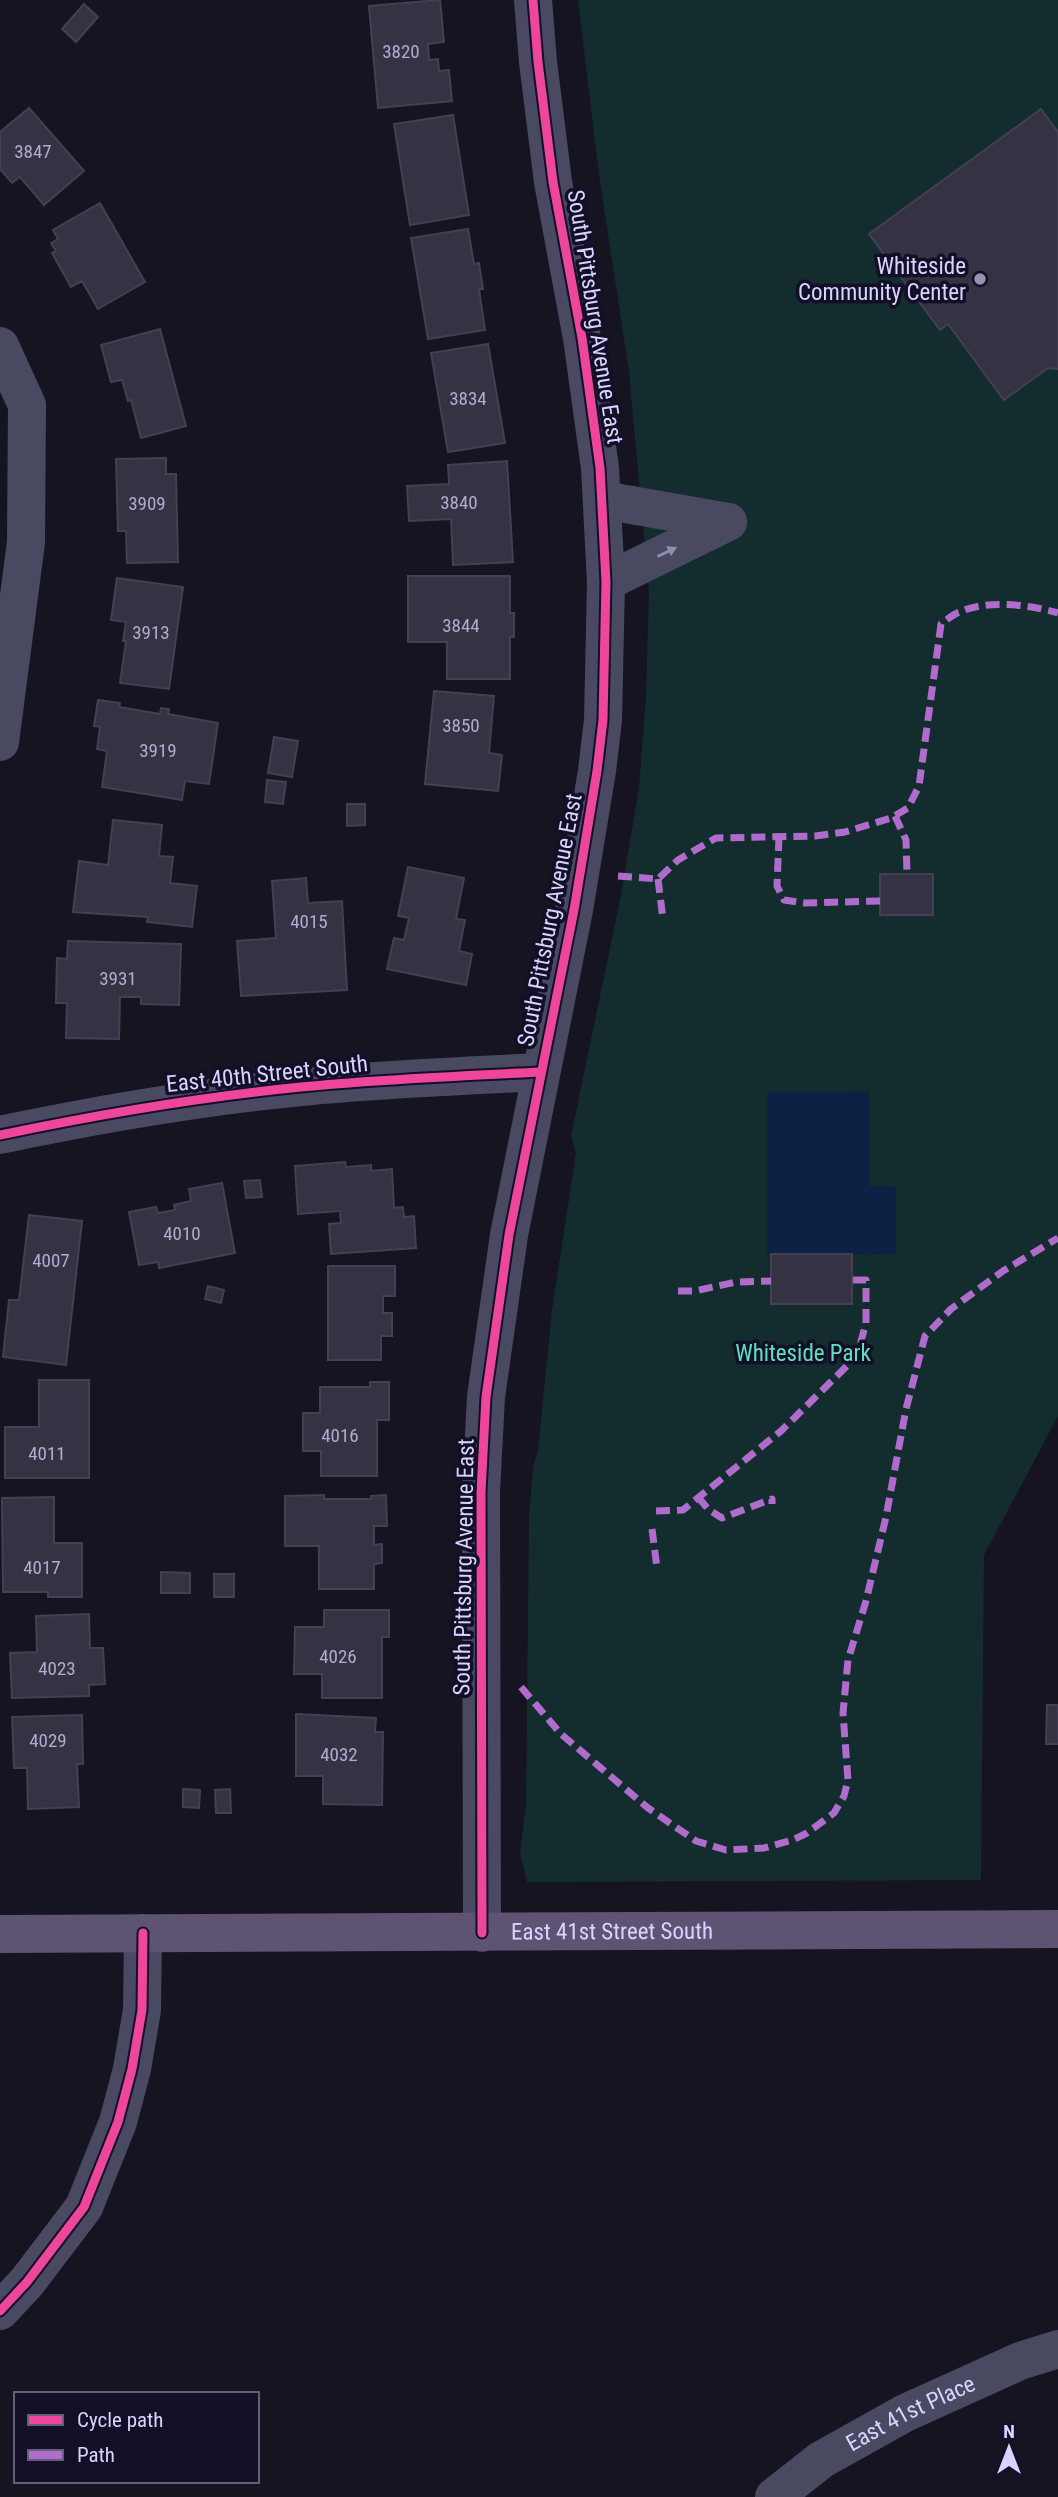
<svg xmlns="http://www.w3.org/2000/svg" width="1058" height="2497" viewBox="0 0 1058 2497" font-family="'Roboto Condensed',sans-serif">
	<rect width="100%" height="100%" fill="#161421"/>
	<!-- green -->
	<path fill="#132c2d" d="M578 0H1058V1416L984 1555 981 1880 527 1882 520 1852 526 1805 529 1517 533 1467 538 1450 552 1310 576 1153 571 1136 621 895 639 788 646 696 649 591 629 372 599 175Z"/>
	<!-- water -->
	<path fill="#0d2144" d="M869 1091V1186L896 1187V1254L767 1255V1092Z"/>
	<!-- building -->
	<g fill="#343243" stroke="#433f54" stroke-width="2">
		<path d="M440 0 444 42 428 44 429 60 438 59 439 71 449 70 452 101 378 108 369 6Z"/>
		<path d="M84 4 98 17 76 42 62 29Z"/>
		<path d="M29 108 84 171 44 205 20 177 12 183 0 169V132Z"/>
		<path d="M1041 109 1058 132V369L1048 368 1004 400 948 324 940 330 869 234Z"/>
		<path d="M453 115 469 215 410 225 394 124Z"/>
		<path d="M100 203 145 282 98 309 82 281 71 287 52 253 56 251 51 243 58 239 53 230Z"/>
		<path d="M468 229 474 264 479 263 483 289H479L485 330 428 339 411 238Z"/>
		<path d="M160 329 186 426 141 438 131 400 128 401 122 380 111 382 101 345Z"/>
		<path d="M488 344 505 443 448 452 431 353Z"/>
		<path d="M166 458V474H176L178 562 127 563 126 531H118L116 459Z"/>
		<path d="M507 461 513 562 453 565 451 519 409 521 407 486 449 484 448 465Z"/>
		<path d="M408 576H510V613H514V637H510V679H447V642H408Z"/>
		<path d="M117 578 183 587 169 689 120 683 126 641H123L126 622 111 620Z"/>
		<path d="M434 691 494 696 489 753 502 755 498 791 425 784Z"/>
		<path d="M98 700 120 703 119 707 160 714 161 708 169 709 168 714 218 723 209 784 185 781 182 800 102 787 107 751 97 749 100 727 94 726Z"/>
		<path d="M274 737 298 741 292 777 268 773Z"/>
		<path d="M267 780 286 782 283 804 265 802Z"/>
		<path d="M347 804H365V825L347 826Z"/>
		<path d="M113 820 162 825 159 856 173 857 170 883 197 886 192 927 147 922 148 917 73 912 79 861 108 865Z"/>
		<path d="M408 867 464 878 456 919 465 920 459 951 472 954 466 985 387 969 394 938 404 940 409 918 398 916Z"/>
		<rect x="880" y="874" width="53" height="41"/>
		<path d="M306 878 308 903 342 901 347 990 241 996 237 941 276 938 272 881Z"/>
		<path d="M68 941 181 944 179 1005 141 1004V997H120L119 1039 66 1038 67 1003H56L57 958 67 959Z"/>
		<path d="M345 1162 346 1167 371 1165V1171L392 1169 394 1208 403 1207 404 1217 414 1216 416 1248 331 1254 329 1224 341 1223 340 1211 298 1214 295 1166Z"/>
		<path d="M260 1180 262 1197 246 1198 244 1181Z"/>
		<path d="M222 1183 235 1253 159 1268 158 1262 139 1265 129 1212 156 1207 158 1213 175 1210 174 1205 191 1201 189 1189Z"/>
		<path d="M29 1215 82 1221 66 1365 3 1357 9 1300H19Z"/>
		<rect x="771" y="1254" width="81" height="50"/>
		<path d="M328 1266H395V1296H383V1313H392V1336H381V1360H328Z"/>
		<path d="M208 1286 224 1290 221 1303 205 1299Z"/>
		<path d="M39 1380H89V1478H5V1427H39Z"/>
		<path d="M370 1382H389V1420H377V1476H321V1451H303V1413H320V1387H370Z"/>
		<path d="M324 1495V1499H371V1496L386 1495 387 1526H374V1545L382 1544V1563L374 1564V1589H319V1546H285V1496Z"/>
		<path d="M54 1497V1543H82V1597H48V1592H3L2 1498Z"/>
		<path d="M161 1572 190 1573V1593H161Z"/>
		<rect x="214" y="1574" width="20" height="23"/>
		<path d="M324 1610H389V1637H382V1698H322V1674H294L295 1627H324Z"/>
		<path d="M89 1614 90 1648H103L105 1684 89 1685V1696L12 1698 10 1653 37 1652 36 1616Z"/>
		<path d="M1047 1705H1058V1744H1046Z"/>
		<path d="M296 1714 376 1718 375 1732H383L382 1805 323 1804V1776H296Z"/>
		<path d="M82 1715 83 1764H77L79 1807 28 1809 27 1768H14L12 1717Z"/>
		<path d="M183 1789 200 1790 199 1808 183 1807Z"/>
		<path d="M230 1789 231 1813H216L215 1790Z"/>
	</g>
	<g fill="none" stroke-linecap="round" stroke-linejoin="round">
		<!-- minor -->
		<g stroke="#4a4962" stroke-width="38">
			<path d="M0 346 27 405 26 542 0 742"/>
			<path d="M603 500 728 522"/>
			<path d="M606 582 728 522"/>
			<path d="M0 1135C100 1114 200 1097 301 1087 381 1079 461 1076 541 1072"/>
			<path d="M482 1933 481 1492 486 1397 509 1235 574 910 597 771 603 720 606 582 600 468 582 338 553 182 538 62 533 0"/>
			<path d="M0 2311 27 2282 84 2207 118 2122 132 2069 142 2010 143 1933"/>
			<path id="s1" d="M774 2497 821 2460 905 2413 1020 2361 1058 2349"/>
		</g>
		<!-- major -->
		<path stroke="#5e5373" stroke-width="38" id="s2" d="M0 1934 1058 1929"/>
		<!-- quiet -->
		<g stroke="#b06ccc" stroke-width="7" stroke-dasharray="14 7" stroke-linecap="butt">
			<path d="M895 816 906 840 907 874"/>
			<path d="M779 837 777 886 784 900 805 903 880 901"/>
			<path d="M618 876 658 879 678 860 716 838 815 836 845 832 891 818 908 808 919 786 941 624C947 620 953 614 960 612 987 599 1030 605 1058 613"/>
			<path d="M658 879 663 919"/>
			<path d="M678 1291H695L736 1282 771 1281"/>
			<path d="M698 1497 709 1510 722 1518 772 1499V1504"/>
			<path d="M656 1511 683 1510 781 1431 857 1356 866 1323V1280H852"/>
			<path d="M652 1529 657 1568"/>
			<path d="M521 1687 561 1734 648 1808 696 1841 726 1850 764 1848 793 1840 807 1833 834 1813 844 1796 848 1780 843 1713 848 1660 866 1601 886 1517 906 1409 925 1336 951 1309 1003 1271 1058 1238"/>
		</g>
		<!-- cycleway casing -->
		<g stroke="#130f26" stroke-width="13">
			<g id="cycleway">
				<path d="M0 1135C100 1114 200 1097 301 1087 381 1079 461 1076 541 1072"/>
				<path d="M482 1933 481 1492 486 1397 509 1235 574 910 597 771 603 720 606 582 600 468 582 338 553 182 538 62 533 0"/>
				<path d="M0 2311 27 2282 84 2207 118 2122 132 2069 142 2010 143 1933"/>
			</g>
		</g>
		<!-- cycleway -->
		<use href="#cycleway" stroke="#ed469a" stroke-width="9"/>
	</g>
	<!-- one-way arrows -->
	<defs><path id="oneway-solid" d="M-6-.8H1V-3.2L6.5 0L1 3.2V.8H-6Z" transform="scale(1.75)"/></defs>
	<use fill="#928eb0" href="#oneway-solid" transform="translate(667 552) rotate(-26)"/>
	<!-- markers -->
	<circle fill="#9591b1" stroke="#130f26" stroke-width="2.5" cx="980" cy="279" r="7"/>
	<g text-anchor="middle" dominant-baseline="central" stroke-width="7" stroke-linejoin="round" paint-order="stroke">
		<!-- number labels -->
		<g font-size="19" fill="#b0acd0">
			<text x="401" y="51">3820</text>
			<text x="33" y="151">3847</text>
			<text x="468" y="398">3834</text>
			<text x="459" y="502">3840</text>
			<text x="147" y="503">3909</text>
			<text x="461" y="625">3844</text>
			<text x="151" y="632">3913</text>
			<text x="461" y="725">3850</text>
			<text x="158" y="750">3919</text>
			<text x="309" y="921">4015</text>
			<text x="118" y="978">3931</text>
			<text x="182" y="1233">4010</text>
			<text x="51" y="1260">4007</text>
			<text x="340" y="1435">4016</text>
			<text x="47" y="1453">4011</text>
			<text x="42" y="1567">4017</text>
			<text x="338" y="1656">4026</text>
			<text x="57" y="1668">4023</text>
			<text x="48" y="1740">4029</text>
			<text x="339" y="1754">4032</text>
		</g>
		<!-- poi labels -->
		<g font-size="23" fill="#d9d4ff" stroke="#130f26" text-anchor="end">
			<text x="966" y="266">Whiteside<tspan x="966" dy="26">Community Center</tspan></text>
		</g>
		<!-- street labels -->
		<g font-size="23" fill="#d9d4ff" stroke="#130f26">
			<text transform="translate(595 317) rotate(81)">South Pittsburg Avenue East</text>
			<text transform="translate(550 920) rotate(-79)">South Pittsburg Avenue East</text>
			<text transform="translate(267 1074) rotate(-6)">East 40th Street South</text>
			<text transform="translate(464 1567) rotate(-89)">South Pittsburg Avenue East</text>
			<text stroke="none"><textPath href="#s2" startOffset="612">East 41st Street South</textPath></text>
			<text stroke="none"><textPath href="#s1" startOffset="161">East 41st Place</textPath></text>
		</g>
		<!-- park labels -->
		<g font-size="23" fill="#5fe0c0" stroke="#130f26">
			<text x="803" y="1353">Whiteside Park</text>
		</g>
	</g>
	<!-- legend -->
	<rect x="14" y="2392" width="245" height="91" fill="#130f26" stroke="#625e7d" stroke-width="2"/>
	<rect x="28" y="2415" width="35" height="10" fill="#ed469a" stroke="#625e7d" stroke-width="2"/>
	<text x="77" y="2427" font-size="21" fill="#d9d4ff">Cycle path</text>
	<rect x="28" y="2450" width="35" height="10" fill="#b06ccc" stroke="#625e7d" stroke-width="2"/>
	<text x="77" y="2462" font-size="21" fill="#d9d4ff">Path</text>
	<!-- north arrow -->
	<g transform="translate(1009 2448)" stroke="#130f26" stroke-width="5" paint-order="stroke">
	<path d="M0-5L12 26L0 18L-12 26Z" fill="#d9d4ff"/>
	<text y="-10" font-size="19" font-weight="bold" text-anchor="middle" fill="#d9d4ff">N</text>
	</g>
</svg>
